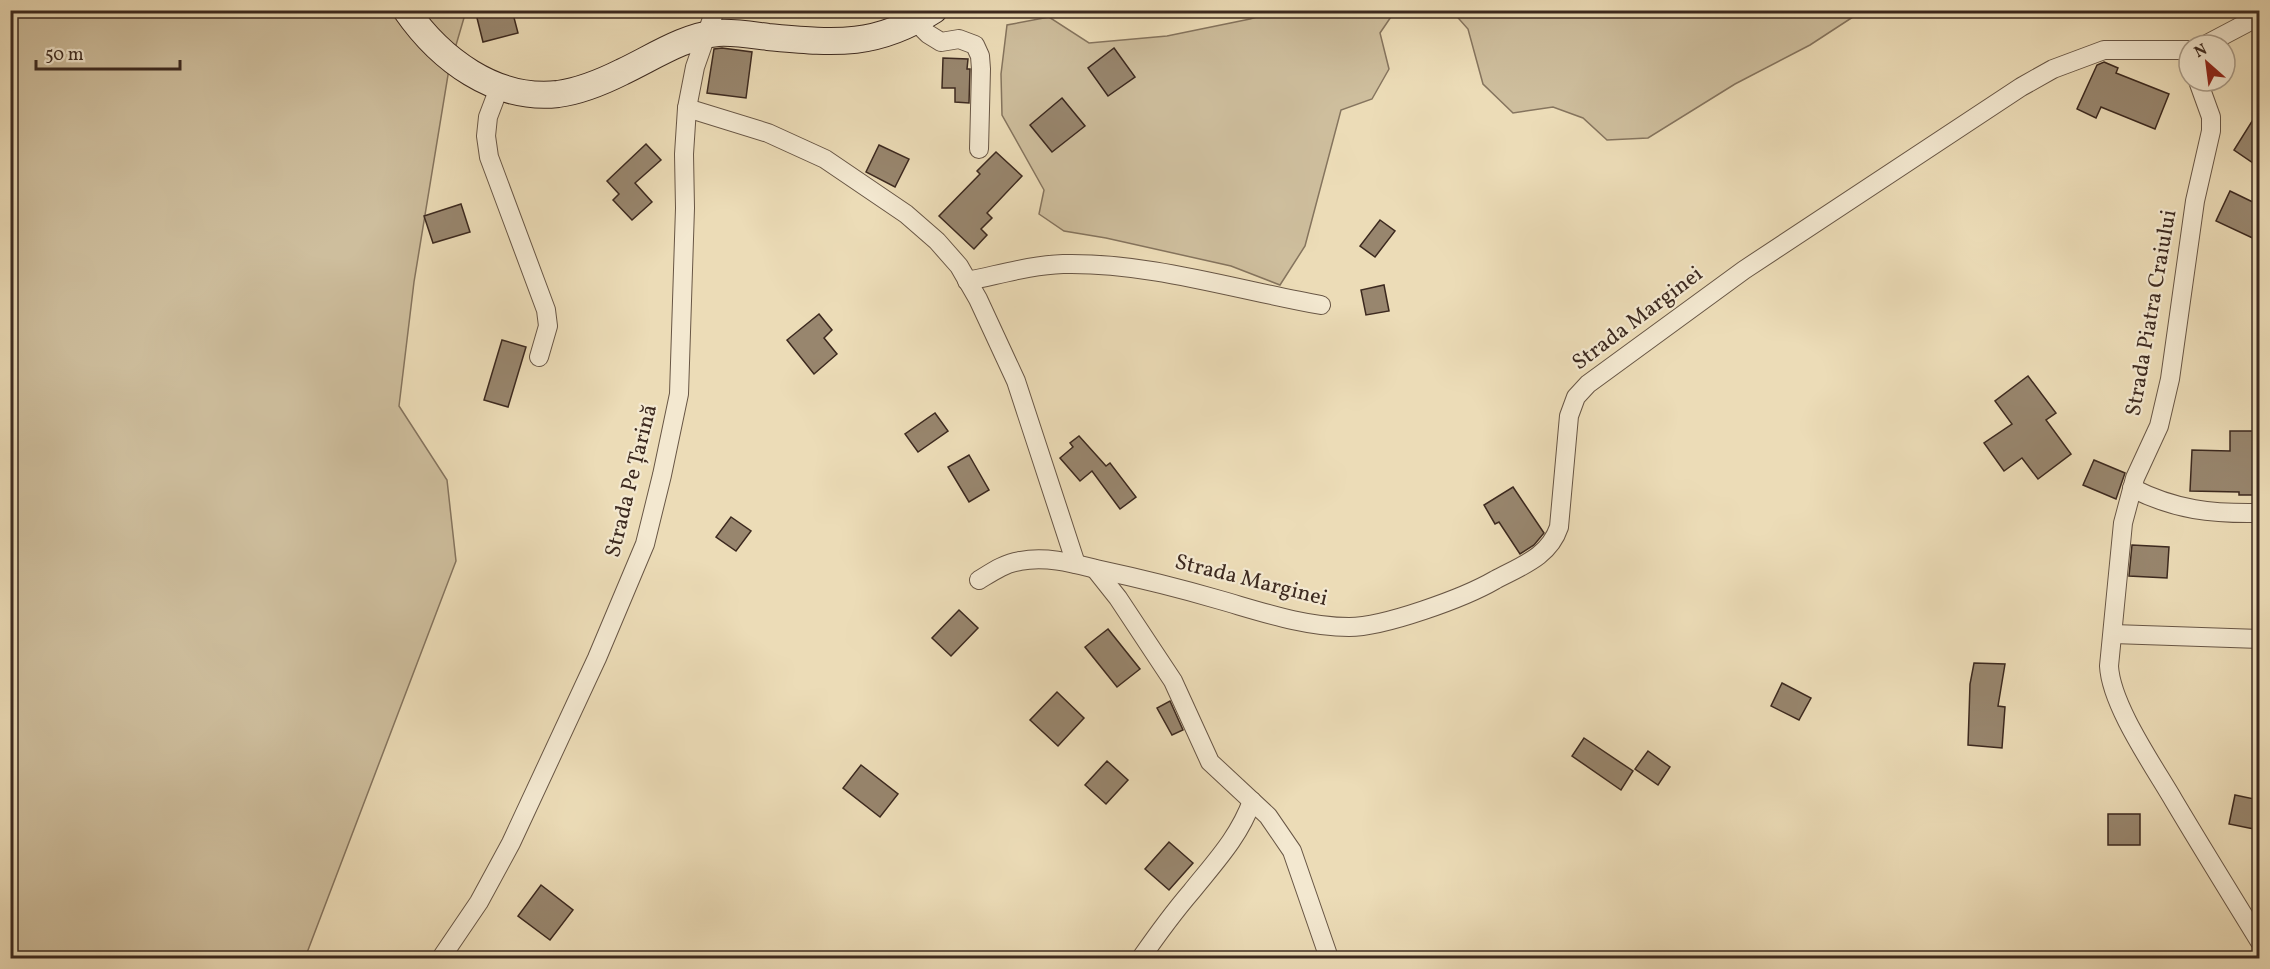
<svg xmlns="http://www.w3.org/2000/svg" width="2270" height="969" viewBox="0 0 2270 969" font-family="Vollkorn,serif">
	<rect width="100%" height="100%" fill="#ecdcb7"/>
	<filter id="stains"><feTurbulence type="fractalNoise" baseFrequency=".00333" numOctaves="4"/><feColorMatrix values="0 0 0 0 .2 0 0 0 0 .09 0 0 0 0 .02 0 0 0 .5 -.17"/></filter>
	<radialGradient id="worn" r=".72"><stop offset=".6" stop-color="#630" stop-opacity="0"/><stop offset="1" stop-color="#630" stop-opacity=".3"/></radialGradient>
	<!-- green -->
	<g fill="#cebe9d" stroke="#85745e" stroke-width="1.5">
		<path d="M10 11H466L449 69 414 282 399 406 447 480 456 561 305 958H11Z"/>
		<path d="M1277 11H1395L1380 33 1389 69 1372 99 1341 110 1305 246 1280 285 1231 266 1106 238 1064 231 1039 214 1044 190 1002 115 1001 74 1007 25 1049 17 1089 43 1167 36 1250 19Z"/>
		<path d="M1452 11 1856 10V15L1810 45 1735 84 1648 138 1607 140 1583 118 1553 107 1513 113 1483 84 1468 29Z"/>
	</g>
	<!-- building -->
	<g fill="#98866e" stroke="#3c291f" stroke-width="1.5">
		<path d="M475 10H512L518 33 483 42Z"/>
		<path d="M722 48 752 52 746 98 707 93 714 49Z"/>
		<path d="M1114 48 1135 77 1108 96 1088 68Z"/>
		<path d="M943 58 968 59 967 69H970L969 103 955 102V88H942Z"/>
		<path d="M2104 62 2118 68 2116 73 2169 94 2155 129 2101 107 2096 118 2077 109 2097 65Z"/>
		<path d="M1062 98 1085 126 1052 152 1030 125Z"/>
		<path d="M2259 110V167L2234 150Z"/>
		<path d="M646 144 661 160 635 183 652 202 632 220 613 200 619 194 607 181Z"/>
		<path d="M879 145 909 159 895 187 866 172Z"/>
		<path d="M996 152 1022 176 987 213 992 218 981 229 987 235 974 249 939 216 980 174 977 171Z"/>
		<path d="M2230 191 2259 205V241L2216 221Z"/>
		<path d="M461 204 470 232 433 243 424 216Z"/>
		<path d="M1380 220 1395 231 1375 257 1360 246Z"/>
		<path d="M1384 285 1389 311 1366 315 1361 290Z"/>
		<path d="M819 314 832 330 824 338 837 354 814 374 787 340Z"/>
		<path d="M502 340 526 347 508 407 484 400Z"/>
		<path d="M2028 376 2056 413 2046 420 2071 454 2038 479 2022 458 2004 471 1984 443 2012 424 1995 401Z"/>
		<path d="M935 413 948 431 918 452 905 434Z"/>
		<path d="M2230 431H2259V495H2239V492L2190 491 2192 450 2230 451Z"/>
		<path d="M1079 436 1106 466 1110 463 1136 497 1120 509 1092 471 1080 481 1060 458 1073 447 1070 443Z"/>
		<path d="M969 455 989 490 969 502 948 467Z"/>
		<path d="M2094 460 2125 473 2116 499 2083 485Z"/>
		<path d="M1513 487 1544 533 1534 545 1520 554 1499 522 1495 524 1484 505Z"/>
		<path d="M731 517 751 531 736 551 716 537Z"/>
		<path d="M2132 545 2169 547 2167 578 2129 576Z"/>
		<path d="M959 610 978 628 951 656 932 638Z"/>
		<path d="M1108 629 1140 669 1117 687 1085 647Z"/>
		<path d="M1974 663 2005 664 1998 706 2005 707 2002 748 1968 745 1970 684Z"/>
		<path d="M1782 683 1811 698 1799 720 1771 706Z"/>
		<path d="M1057 692 1084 718 1058 746 1030 720Z"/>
		<path d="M1170 701 1183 730 1172 735 1157 708Z"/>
		<path d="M1584 738 1633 771 1621 790 1572 756Z"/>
		<path d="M1648 751 1670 767 1658 785 1635 769Z"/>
		<path d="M1107 761 1128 780 1106 804 1085 785Z"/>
		<path d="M861 765 898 794 880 817 843 788Z"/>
		<path d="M2235 795 2259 800V830L2229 824Z"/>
		<rect x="2108" y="814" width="32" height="31"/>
		<path d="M1169 842 1193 863 1169 890 1145 869Z"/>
		<path d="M541 885 573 910 550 940 518 916Z"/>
	</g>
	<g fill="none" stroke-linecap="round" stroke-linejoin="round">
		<!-- minor casing -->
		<g stroke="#685645" stroke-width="20">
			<g id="minor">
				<path d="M916 22 928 34 941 42 959 39 975 45 980 56 981 69 979 149"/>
				<path d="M2205 45 2260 16"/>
				<path d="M2198 81 2211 117V131L2195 201 2170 379 2159 426 2135 478 2123 523 2109 666C2111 705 2153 765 2174 801 2202 848 2231 895 2260 942"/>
				<path d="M499 88 488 117 486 136 489 157 546 310 548 326 539 357"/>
				<path d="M687 108 768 133 825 159 906 214 937 241 959 266 978 299 1016 381 1076 564"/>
				<path d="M967 281C998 275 1031 265 1063 264 1149 262 1237 290 1321 305"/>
				<path d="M2132 488C2175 510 2212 514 2260 513"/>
				<path d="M1095 569 1118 598 1173 681 1210 762 1268 816 1292 851 1329 958"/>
				<path d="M979 580C992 572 1005 563 1020 561 1046 556 1072 563 1096 569 1138 578 1179 588 1220 600 1262 612 1305 627 1349 627 1384 627 1464 598 1495 580 1521 566 1549 557 1559 527L1569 416 1576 397 1588 384 1744 270 2021 87 2053 69 2104 50H2189"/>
				<path d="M2113 634 2260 639"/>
				<path d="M441 958 479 902 511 843 597 658 645 544 662 475 679 394 685 208 684 154 687 108 695 67 715 10"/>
				<path d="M1141 958C1157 935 1173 913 1191 892 1215 862 1239 837 1252 801"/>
			</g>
		</g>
		<!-- secondary casing -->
		<g stroke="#3c291f" stroke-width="28">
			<path id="secondary" d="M406 10C440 59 495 101 558 94 580 91 602 82 622 72 652 58 684 36 718 33 735 32 752 35 768 37 834 43 875 48 934 10"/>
		</g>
		<!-- minor -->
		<use href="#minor" stroke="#f3e8d0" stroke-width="18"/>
		<!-- secondary -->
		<use href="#secondary" stroke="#f3e8d0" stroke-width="26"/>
	</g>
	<g text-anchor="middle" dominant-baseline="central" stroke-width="4.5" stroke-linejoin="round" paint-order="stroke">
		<!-- street labels -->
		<g font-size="22" fill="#3c291f" stroke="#f3e8d0">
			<text transform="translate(2152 313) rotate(-80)">Strada Piatra Craiului</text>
			<text transform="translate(1638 319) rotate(-37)">Strada Marginei</text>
			<text transform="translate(632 481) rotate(-76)">Strada Pe Țarină</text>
			<text transform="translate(1251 581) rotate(14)">Strada Marginei</text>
		</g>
	</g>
	<!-- margin -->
	<rect width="2270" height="969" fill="none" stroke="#ecdcb7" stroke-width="36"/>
	<rect x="12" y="12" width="2246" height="945" fill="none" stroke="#3c291f" stroke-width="3"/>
	<rect x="18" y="18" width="2234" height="933" fill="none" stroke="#3c291f" stroke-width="1.5"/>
	<!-- north arrow -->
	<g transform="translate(2207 63) rotate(332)"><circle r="28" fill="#f3e8d0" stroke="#aa9c89" stroke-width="1.5"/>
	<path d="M0-4.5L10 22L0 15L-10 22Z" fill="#8f2418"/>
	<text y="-9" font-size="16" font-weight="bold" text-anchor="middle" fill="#3c291f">N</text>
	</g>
	<!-- scale -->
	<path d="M36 60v9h144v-9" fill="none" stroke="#3c291f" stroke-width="3"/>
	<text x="45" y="60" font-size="18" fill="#3c291f" stroke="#f3e8d0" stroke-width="4.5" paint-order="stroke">50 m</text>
	<rect width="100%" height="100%" filter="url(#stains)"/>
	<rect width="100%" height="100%" fill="url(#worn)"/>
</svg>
